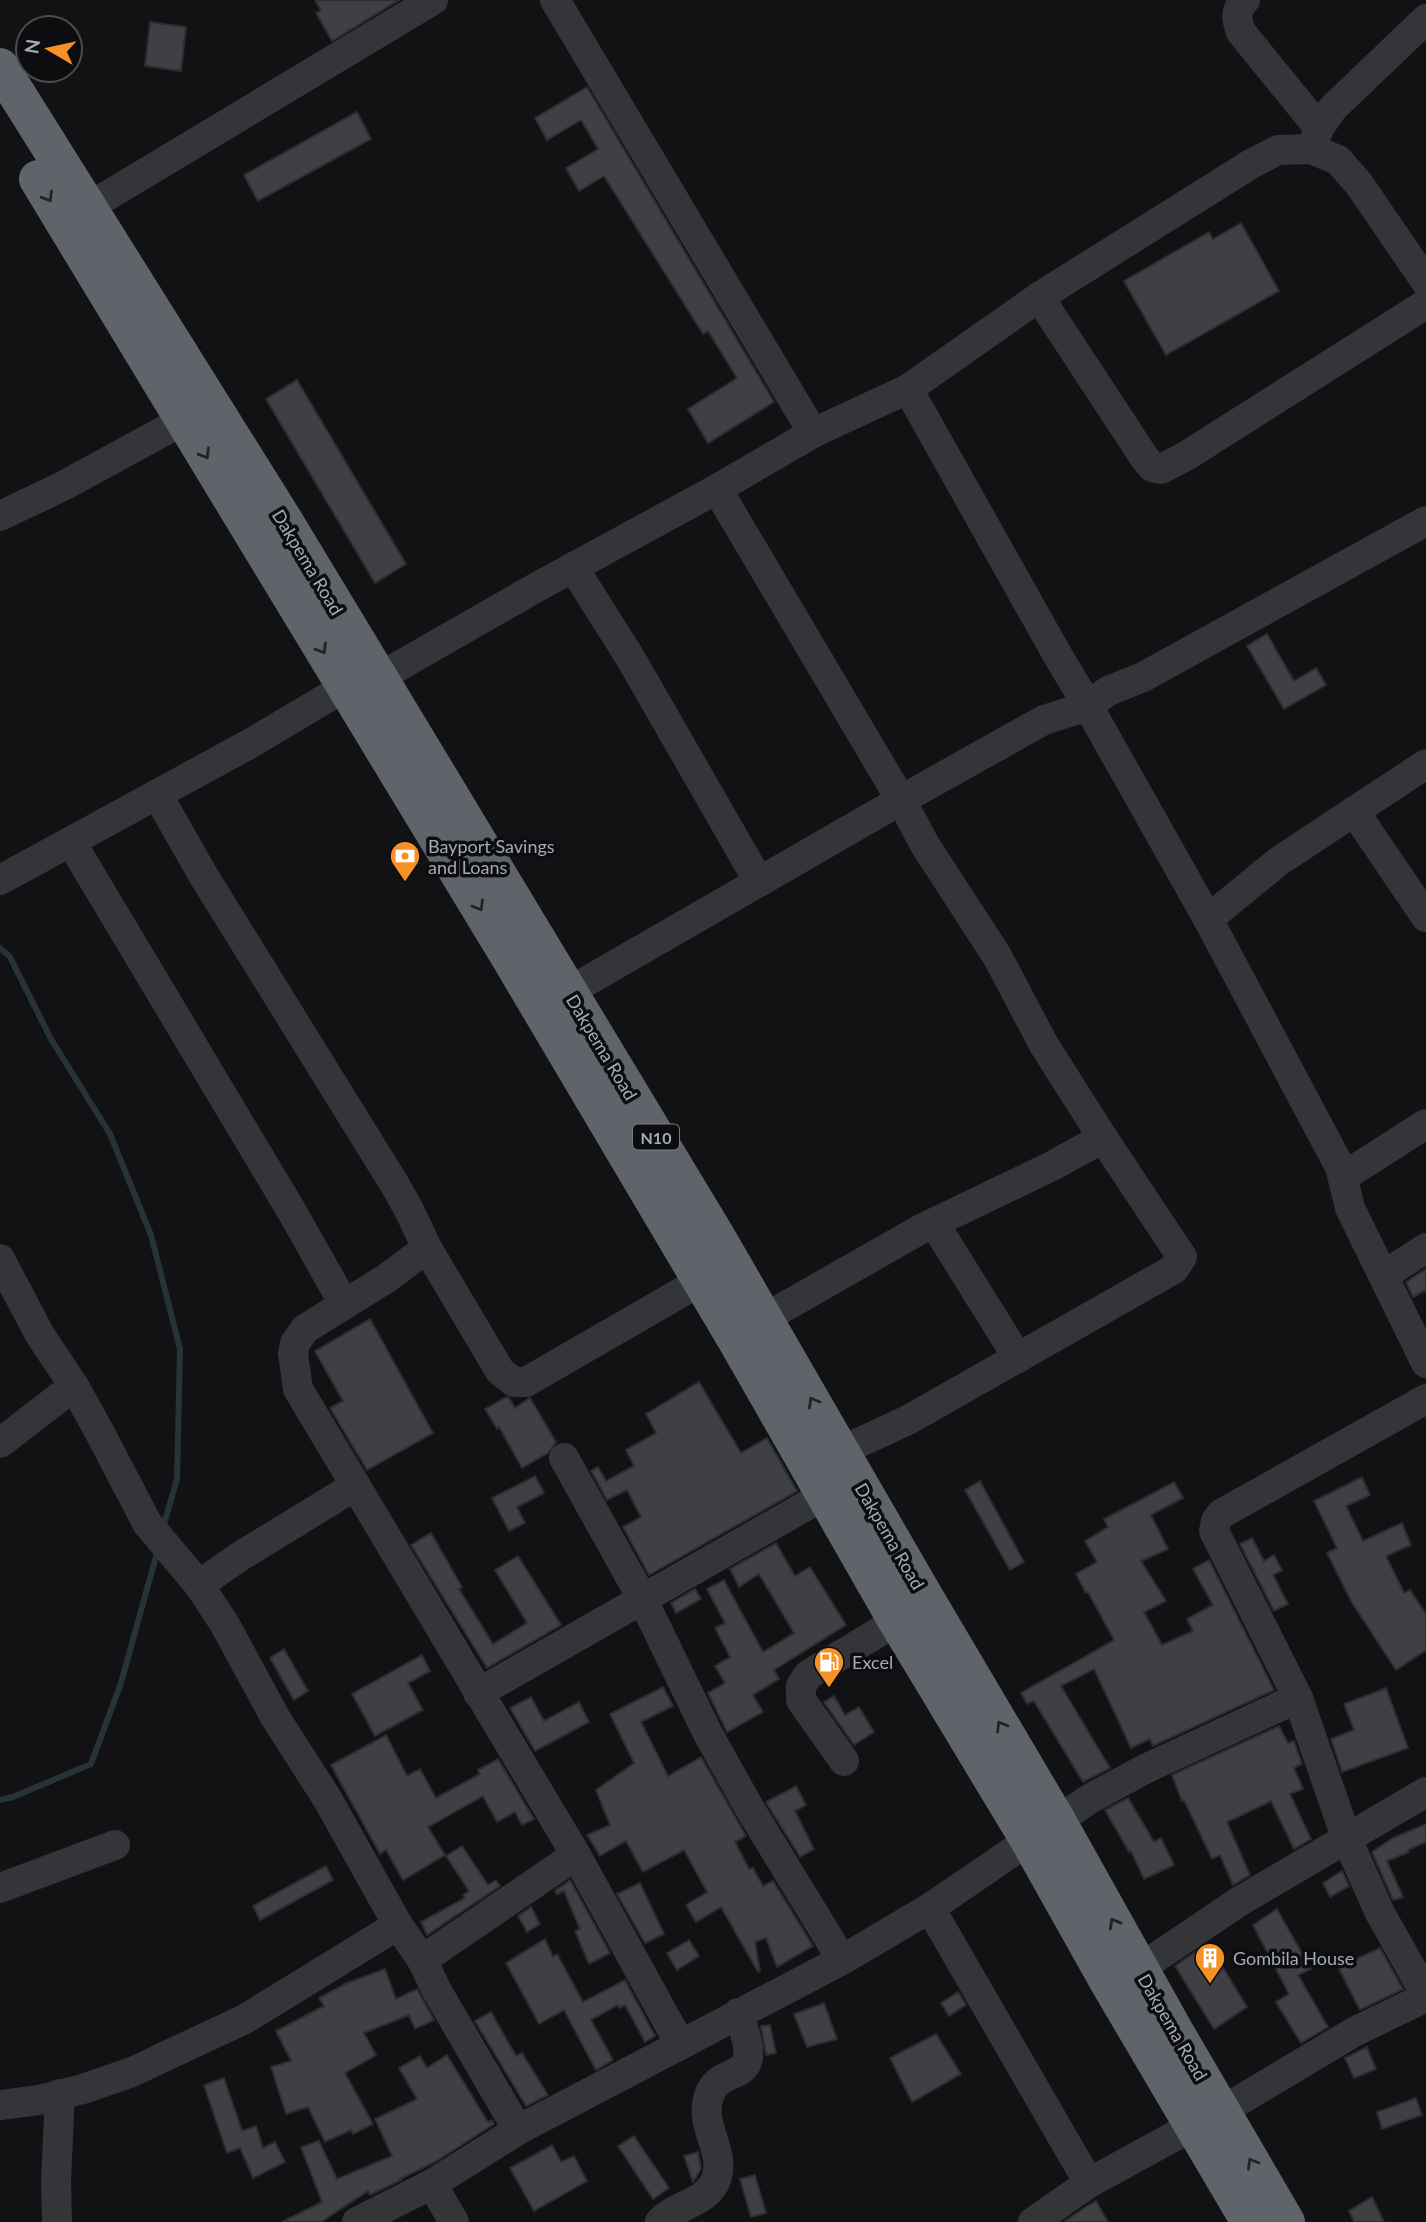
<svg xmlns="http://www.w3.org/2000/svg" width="1426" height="2222" viewBox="0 0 1426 2222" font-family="Lato,sans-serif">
	<rect width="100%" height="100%" fill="#121214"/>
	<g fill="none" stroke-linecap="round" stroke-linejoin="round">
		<!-- stream -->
		<g stroke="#283338" stroke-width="6">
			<path d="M0 948 10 957 51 1039 110 1134 151 1235 180 1349 177 1479 163 1528"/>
			<path d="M0 1800 13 1797 91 1764 121 1683 158 1549"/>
		</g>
	</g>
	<!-- building -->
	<g fill="#3e4044" stroke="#2c2d30" stroke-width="2">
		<path d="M315 0H399L332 41 316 13 321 11Z"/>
		<path d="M150 22 186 27 181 71 145 66Z"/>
		<path d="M587 87 774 402 708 443 688 409 737 378 708 331 703 334 604 176 579 191 566 168 598 149 581 120 547 140 535 118Z"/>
		<path d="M357 112 371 139 258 201 244 175Z"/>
		<path d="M1241 223 1279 291 1166 355 1124 281 1209 232 1213 239Z"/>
		<path d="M297 380 406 564 375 583 266 399Z"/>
		<path d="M1267 634 1294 681 1316 668 1326 685 1284 709 1247 646Z"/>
		<path d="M1426 1269V1290L1413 1297 1406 1282Z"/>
		<path d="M370 1319 433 1433 367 1470 330 1408 343 1401 315 1351Z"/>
		<path d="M699 1382 741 1453 767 1438 797 1491 649 1575 623 1527 641 1517 627 1490 607 1500 591 1471 598 1467 606 1481 634 1466 626 1450 656 1433 646 1414Z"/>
		<path d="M506 1397 509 1398 515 1408 530 1398 556 1442 548 1453 522 1468 499 1427 497 1429 485 1409Z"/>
		<path d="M535 1476 544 1493 517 1507 525 1523 509 1531 492 1498Z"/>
		<path d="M1362 1477 1370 1495 1346 1506 1363 1541 1402 1523 1411 1545 1386 1556 1404 1593 1410 1590 1426 1614V1650L1396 1670 1351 1601 1327 1553 1337 1548 1314 1501Z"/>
		<path d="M980 1481 1024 1562 1010 1570 965 1490Z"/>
		<path d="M1174 1482 1183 1498 1151 1515 1168 1549 1141 1561 1166 1601 1144 1612 1162 1645 1193 1631 1187 1619 1213 1605 1193 1569 1209 1560 1274 1690 1153 1746 1150 1739 1131 1748 1094 1669 1061 1686 1110 1768 1083 1782 1034 1701 1027 1704 1021 1693 1114 1640 1088 1592 1086 1593 1076 1574 1097 1562 1085 1541 1108 1527 1104 1519Z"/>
		<path d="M431 1533 462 1587 459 1589 493 1644 527 1623 495 1570 518 1556 561 1625 487 1668 411 1545Z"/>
		<path d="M1252 1538 1264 1561 1274 1555 1282 1570 1273 1575 1288 1604 1274 1611 1240 1544Z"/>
		<path d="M776 1543 795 1576 810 1567 846 1625 774 1670 779 1679 753 1695 763 1712 727 1732 708 1693 725 1683 715 1666 730 1657 715 1628 725 1623 707 1589 724 1580 763 1652 794 1633 759 1574 739 1587 730 1569Z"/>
		<path d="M695 1589 701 1599 676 1613 671 1603Z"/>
		<path d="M284 1649 308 1691 294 1700 270 1658Z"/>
		<path d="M422 1655 430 1671 408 1683 423 1710 375 1736 352 1694Z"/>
		<path d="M663 1687 673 1706 641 1722 668 1776 701 1757 746 1836 735 1842 749 1869 753 1868 763 1886 773 1881 813 1946 777 1967 766 1938 755 1942 760 1971 758 1972 721 1907 696 1922 686 1905 707 1892 684 1850 643 1872 626 1841 600 1856 587 1835 610 1825 596 1790 634 1763 610 1714Z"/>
		<path d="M1386 1688 1408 1748 1342 1772 1331 1739 1354 1730 1344 1704Z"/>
		<path d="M834 1696 845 1715 859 1707 874 1732 854 1745 824 1702Z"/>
		<path d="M531 1697 544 1721 579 1702 589 1722 535 1751 510 1708Z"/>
		<path d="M1279 1726 1288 1743 1294 1741 1302 1764 1294 1768 1303 1789 1290 1794 1311 1839 1294 1849 1271 1801 1227 1822 1250 1875 1233 1885 1220 1855 1212 1859 1184 1800 1182 1801 1172 1775Z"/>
		<path d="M386 1735 407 1776 420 1769 436 1798 480 1774 478 1770 498 1759 534 1819 522 1825 515 1812 497 1822 483 1796 428 1827 445 1855 403 1880 386 1850 380 1854 331 1765Z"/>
		<path d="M796 1786 806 1805 795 1811 814 1849 800 1857 766 1802Z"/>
		<path d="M1128 1798 1154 1842 1161 1838 1174 1865 1144 1879 1131 1851 1129 1852 1105 1810Z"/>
		<path d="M1426 1824V1842L1408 1850 1409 1852 1387 1861 1403 1897 1393 1900 1372 1852 1393 1838Z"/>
		<path d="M462 1846 488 1885 496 1880 500 1886 427 1935 421 1922 465 1898 463 1895 469 1891 446 1856Z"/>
		<path d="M326 1866 333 1880 260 1920 253 1906Z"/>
		<path d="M1342 1871 1349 1886 1330 1897 1323 1883Z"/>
		<path d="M570 1880 610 1953 589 1964 575 1931 580 1929 564 1891 557 1894 555 1891Z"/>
		<path d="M640 1883 664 1934 645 1943 617 1894Z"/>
		<path d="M531 1907 540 1924 527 1932 518 1916Z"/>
		<path d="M1277 1909 1311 1969 1298 1975 1328 2027 1301 2043 1276 2002 1289 1994 1253 1925Z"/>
		<path d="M545 1939 553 1957 557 1954 583 2002 625 1980 655 2036 645 2042 625 2005 619 2008 618 2005 591 2020 613 2060 596 2070 564 2010 539 2024 506 1963Z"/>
		<path d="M689 1940 699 1956 677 1970 667 1953Z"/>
		<path d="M1208 1943 1247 2007 1214 2029 1175 1966Z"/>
		<path d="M1380 1948 1403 1989 1360 2010 1338 1967Z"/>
		<path d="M385 1969 396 1999 417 1989 434 2020 415 2029 409 2015 364 2033 376 2055 345 2073 373 2124 353 2134 351 2130 325 2142 308 2107 286 2114 271 2067 291 2061 276 2031 324 2006 319 1998 347 1983Z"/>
		<path d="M958 1992 966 2005 949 2016 941 2003Z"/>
		<path d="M824 2003 837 2039 807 2047 794 2014Z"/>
		<path d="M491 2012 516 2056 522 2053 548 2095 526 2106 475 2021Z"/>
		<path d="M770 2025 776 2053 766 2055 761 2026Z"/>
		<path d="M936 2034 961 2074 912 2102 890 2058Z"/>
		<path d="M1367 2047 1376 2069 1354 2078 1345 2058Z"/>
		<path d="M447 2055 488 2122 492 2120 494 2124 435 2162 400 2179 401 2180 370 2195 368 2191 321 2222H282L322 2202 301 2147 319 2141 337 2179 392 2156 375 2119 417 2099 399 2068 420 2056 427 2068Z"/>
		<path d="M224 2078 242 2131 256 2126 263 2148 275 2142 285 2162 253 2178 240 2148 227 2153 204 2085Z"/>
		<path d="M1416 2098 1422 2115 1382 2129 1377 2112Z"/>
		<path d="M634 2136 669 2188 653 2199 618 2146Z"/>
		<path d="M552 2145 561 2162 574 2156 587 2181 534 2211 510 2168Z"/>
		<path d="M698 2152 701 2169 693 2182 684 2156Z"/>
		<path d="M755 2175 766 2213 751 2217 740 2179Z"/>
		<path d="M1372 2197 1384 2222H1354L1349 2211Z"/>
		<path d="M1096 2201 1108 2222H1064L1087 2206Z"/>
	</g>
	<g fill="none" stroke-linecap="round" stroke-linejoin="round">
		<!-- minor -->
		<g stroke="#333539" stroke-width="30">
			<path d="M555 0 813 433"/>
			<path d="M1245 0C1235 10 1236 19 1241 32L1319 128"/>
			<path d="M1311 149 1319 128 1333 108 1426 19"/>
			<path d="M87 208 433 0"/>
			<path d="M1039 297 1144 457 1152 467 1161 469 1186 456 1426 304"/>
			<path d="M908 389 1058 656 1088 706 1208 919 1340 1167 1350 1208 1426 1363"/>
			<path d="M717 489 901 800 925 845 997 956 1044 1045 1103 1138 1182 1257 1174 1269 908 1420 841 1451"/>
			<path d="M0 516 63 486 184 420"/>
			<path d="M573 567 631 659 759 882"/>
			<path d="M378 678 537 587 717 489 813 433 908 389 1039 297 1251 164 1278 150 1311 149 1338 160 1359 184 1426 282"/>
			<path d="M157 794 203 875 395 1185 409 1210 427 1248 500 1371 514 1382H526L701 1281"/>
			<path d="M1354 811 1426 917"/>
			<path d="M71 842 291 1210 344 1304"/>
			<path d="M0 880 253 742 345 687"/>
			<path d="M1208 919 1279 861 1426 764"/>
			<path d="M568 992 901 800 1044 720 1088 706 1108 691 1143 677 1426 521"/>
			<path d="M1343 1177 1426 1124"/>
			<path d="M934 1223 1018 1358"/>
			<path d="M427 1248 387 1278 305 1329 295 1343 293 1354 298 1389 576 1855 680 2044"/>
			<path d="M0 1259 40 1335 74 1386 100 1433 147 1523 199 1585"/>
			<path d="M1384 1275 1426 1248"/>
			<path d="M765 1318 921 1229 1052 1166 1103 1138"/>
			<path d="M1426 1399 1221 1514 1216 1521 1214 1531 1298 1698 1346 1837 1380 1913 1426 1995"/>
			<path d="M0 1443 74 1386"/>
			<path d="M564 1458 642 1598 708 1734 750 1809 842 1960"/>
			<path d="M355 1486 239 1557 199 1585 224 1623 275 1717 328 1800 398 1925 422 1960 437 1991 518 2130"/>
			<path d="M478 1693 825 1495"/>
			<path d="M844 1761 801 1700V1686L808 1675 897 1621"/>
			<path d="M0 1888 115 1845"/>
			<path d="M930 1908 1089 2183"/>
			<path d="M422 1960 576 1855"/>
			<path d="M1139 1969 1240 1901 1426 1792"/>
			<path d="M0 2105 39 2100 83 2089 132 2072 245 2019 398 1925"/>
			<path d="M1222 2111 1354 2032 1426 1997"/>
			<path d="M432 2184 454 2222"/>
			<path d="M57 2222 56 2180 60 2094"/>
			<path d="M357 2222 432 2184 518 2130 842 1960 930 1908 1091 1798 1147 1768 1298 1698"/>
			<path d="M660 2222C675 2205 704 2204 715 2182 728 2154 700 2128 708 2099 719 2057 770 2094 738 2013"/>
			<path d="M1033 2222 1089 2183 1193 2126"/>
		</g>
		<!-- highway -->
		<g stroke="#5f646a" stroke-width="38">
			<path d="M0 67 286 524 716 1236 921 1591 1057 1821 1175 2032 1286 2222"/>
			<path d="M38 179 512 961 737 1341 897 1621 1029 1840 1108 1981 1250 2222"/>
		</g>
	</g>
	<!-- one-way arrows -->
	<defs><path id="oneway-chevron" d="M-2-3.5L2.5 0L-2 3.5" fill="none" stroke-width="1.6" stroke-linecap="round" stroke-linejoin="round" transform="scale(1.75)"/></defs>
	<g stroke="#222326">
		<use href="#oneway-chevron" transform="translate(48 197) rotate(59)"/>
		<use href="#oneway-chevron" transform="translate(205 454) rotate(59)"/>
		<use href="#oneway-chevron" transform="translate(322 649) rotate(59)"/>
		<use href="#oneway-chevron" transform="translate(479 906) rotate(59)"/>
		<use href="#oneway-chevron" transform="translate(813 1402) rotate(-120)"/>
		<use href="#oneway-chevron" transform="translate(1001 1726) rotate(-121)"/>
		<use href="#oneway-chevron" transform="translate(1114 1923) rotate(-119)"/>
		<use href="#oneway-chevron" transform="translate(1252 2163) rotate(-120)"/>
	</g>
	<!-- icons -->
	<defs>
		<g id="bank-pin" transform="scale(1.575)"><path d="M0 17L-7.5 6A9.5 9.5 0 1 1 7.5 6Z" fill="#f79127" stroke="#0d0d0f"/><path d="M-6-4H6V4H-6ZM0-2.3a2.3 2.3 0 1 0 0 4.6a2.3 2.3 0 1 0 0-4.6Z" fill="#fff"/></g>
		<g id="fuel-pin" transform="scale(1.575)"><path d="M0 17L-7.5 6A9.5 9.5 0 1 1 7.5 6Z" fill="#f79127" stroke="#0d0d0f"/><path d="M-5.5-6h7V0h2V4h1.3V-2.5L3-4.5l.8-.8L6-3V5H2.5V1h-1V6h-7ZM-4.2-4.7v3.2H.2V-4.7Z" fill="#fff"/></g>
		<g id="building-pin" transform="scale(1.575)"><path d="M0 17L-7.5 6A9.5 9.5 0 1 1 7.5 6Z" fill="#f79127" stroke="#0d0d0f"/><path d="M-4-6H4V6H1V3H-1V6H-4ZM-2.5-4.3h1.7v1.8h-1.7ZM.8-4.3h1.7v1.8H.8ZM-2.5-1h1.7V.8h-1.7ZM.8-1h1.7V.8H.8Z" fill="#fff"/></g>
	</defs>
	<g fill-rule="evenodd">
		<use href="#bank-pin" x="405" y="856"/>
		<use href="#fuel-pin" x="829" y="1662"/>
		<use href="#building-pin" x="1210" y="1958"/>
	</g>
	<g text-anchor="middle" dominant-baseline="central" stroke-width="7" stroke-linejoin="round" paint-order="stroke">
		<!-- shield labels -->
		<rect fill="#0d0d0f" stroke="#767c83" stroke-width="2" x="633" y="1124.5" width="46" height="25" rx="5"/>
		<g font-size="16" font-weight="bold" fill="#a3abb5">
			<text x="656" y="1137">N10</text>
		</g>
		<!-- street labels -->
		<g font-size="18" fill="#a3abb5" stroke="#0d0d0f">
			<text transform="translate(308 562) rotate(59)">Dakpema Road</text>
			<text transform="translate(602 1047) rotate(59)">Dakpema Road</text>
			<text transform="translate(890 1536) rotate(60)">Dakpema Road</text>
			<text transform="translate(1173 2027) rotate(60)">Dakpema Road</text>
		</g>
		<!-- poi labels -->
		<g font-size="18" fill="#a3abb5" stroke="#0d0d0f" text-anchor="start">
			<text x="428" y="846">Bayport Savings<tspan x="428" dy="21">and Loans</tspan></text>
			<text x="852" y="1662">Excel</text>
			<text x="1233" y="1958">Gombila House</text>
		</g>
	</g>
	<!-- north arrow -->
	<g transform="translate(49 49) rotate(279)"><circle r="33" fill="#0d0d0f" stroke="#494c51" stroke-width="2"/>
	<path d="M0-5L12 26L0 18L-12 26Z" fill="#f79127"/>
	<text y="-10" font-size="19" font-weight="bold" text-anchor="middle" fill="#a3abb5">N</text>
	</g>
</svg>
